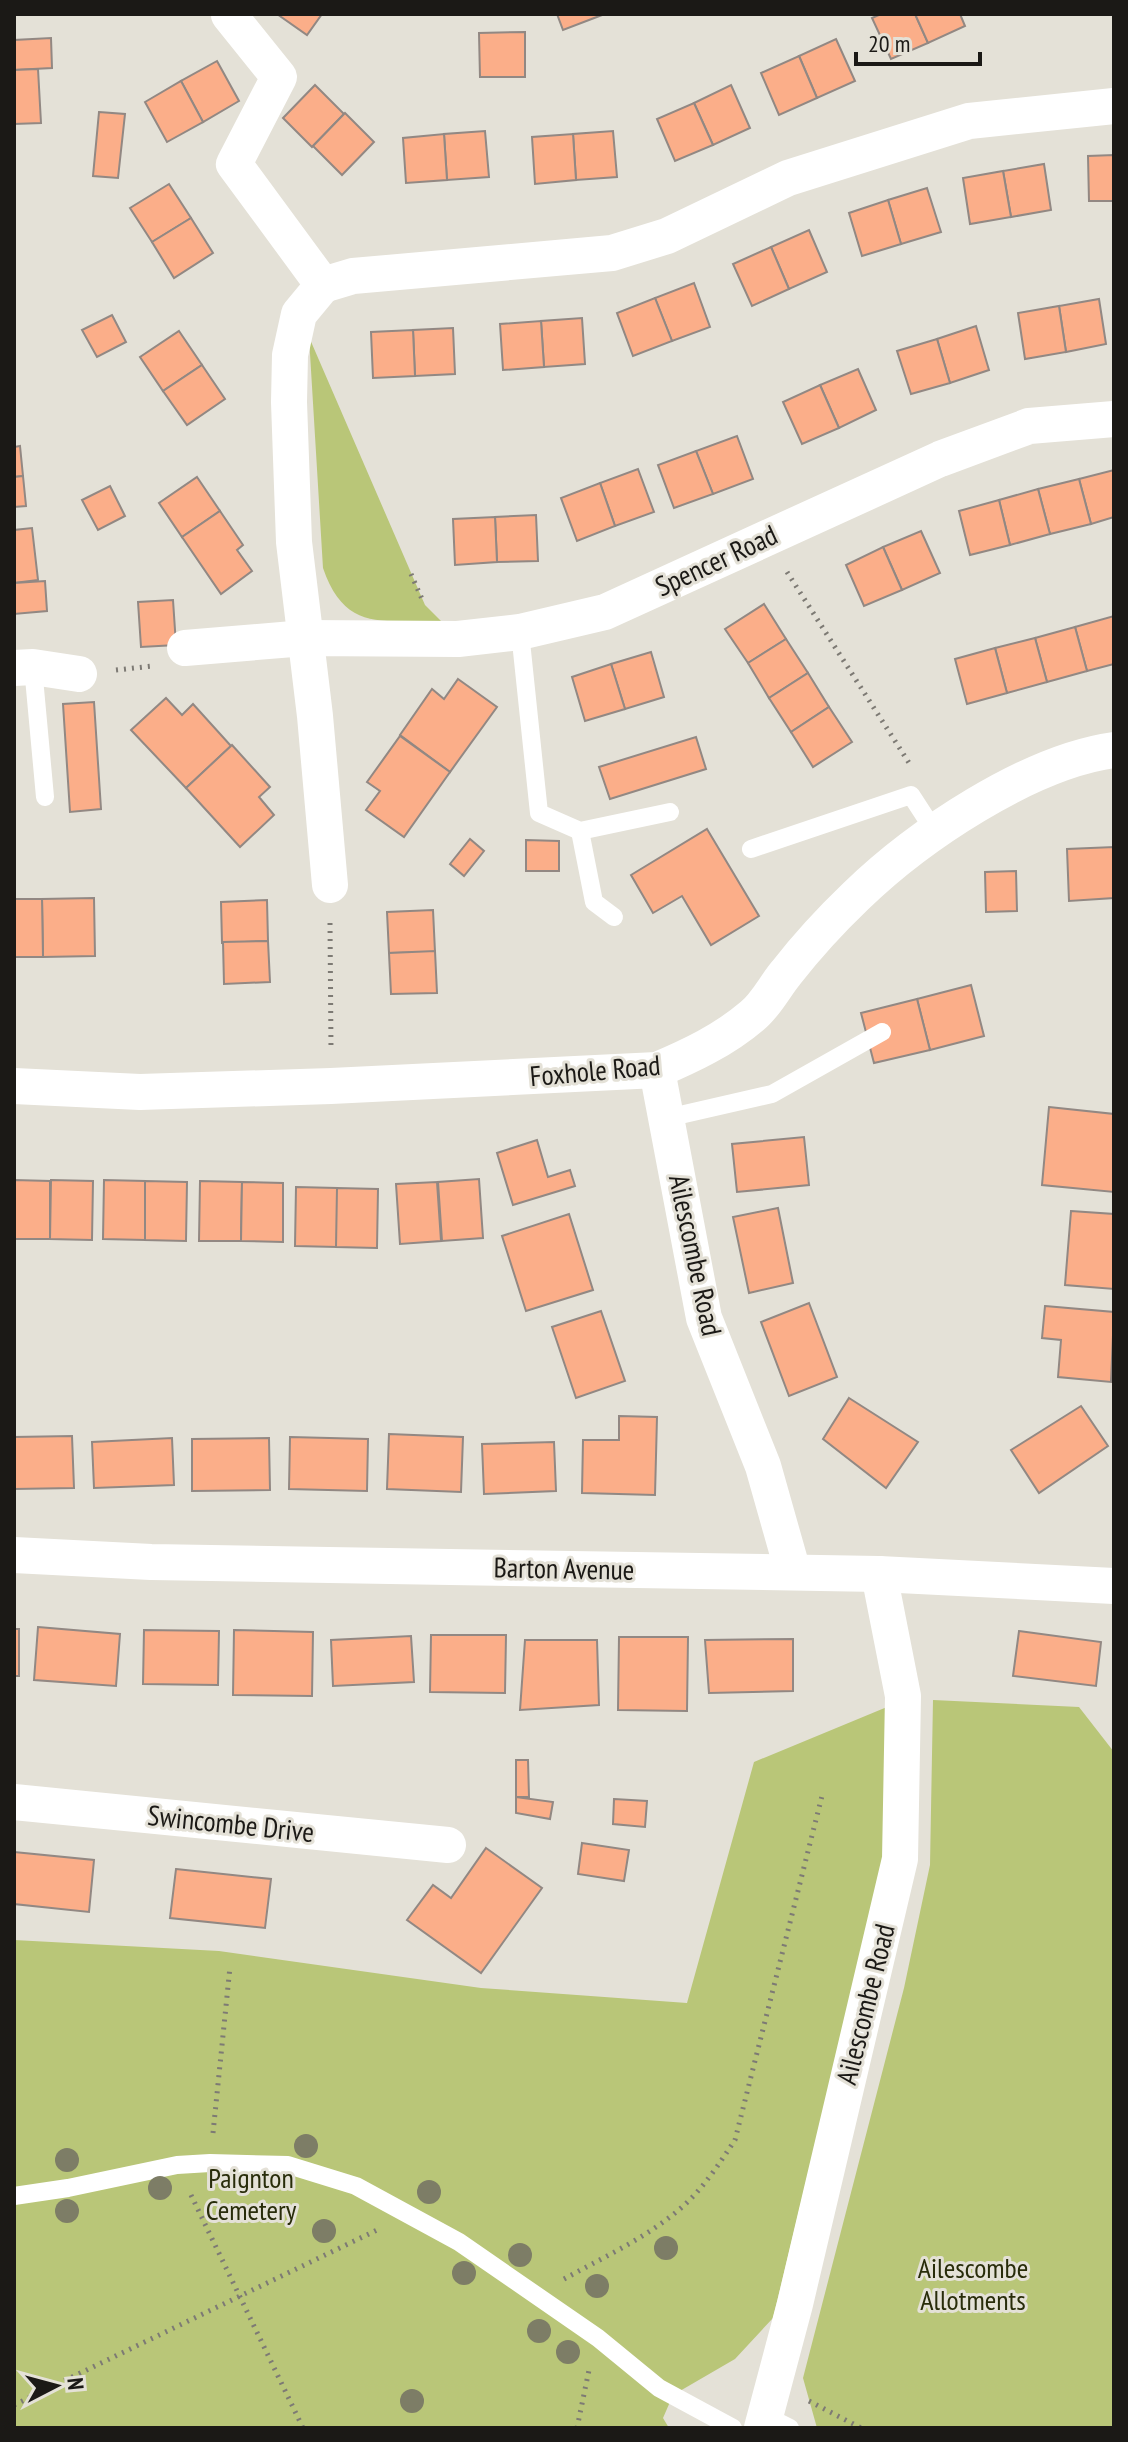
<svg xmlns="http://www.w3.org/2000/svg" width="1128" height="2442" viewBox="0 0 1128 2442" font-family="'PT Sans Narrow',sans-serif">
	<rect width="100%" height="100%" fill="#e4e1d7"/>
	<!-- green -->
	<g fill="#b9c678">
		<path d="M309 337 425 605 441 621C385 620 345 633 323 568Z"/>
		<path d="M933 1700 1079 1707 1114 1752V2428H817L803 2378 904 1988 930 1865Z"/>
		<path d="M887 1707 884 1860 773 2318 735 2359 673 2395 663 2418 669 2428H14V1940L219 1951 481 1988 687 2003 754 1762Z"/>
	</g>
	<!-- building -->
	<g fill="#fbae89" stroke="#928883" stroke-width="2">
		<path d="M277 14H322L307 35Z"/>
		<path d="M557 14H601L602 15 563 30Z"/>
		<path d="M881 14H915L928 43 891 59 872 18Z"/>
		<path d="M915 14H960L965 26 928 43Z"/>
		<path d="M525 32V77H480L479 33Z"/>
		<path d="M51 38 52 68 14 70V40Z"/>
		<path d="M836 39 855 81 817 98 799 56Z"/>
		<path d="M799 56 817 98 779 115 761 73Z"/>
		<path d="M217 61 239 101 203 122 181 81Z"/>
		<path d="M38 69 41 123 14 124V70Z"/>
		<path d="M181 81 203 122 167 142 145 102Z"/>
		<path d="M315 85 344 114 312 147 283 118Z"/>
		<path d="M731 85 750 128 713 145 694 103Z"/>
		<path d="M694 103 713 145 675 161 657 119Z"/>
		<path d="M99 112 125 114 118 178 93 176Z"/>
		<path d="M345 113 374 142 342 175 313 146Z"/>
		<path d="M485 131 489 177 447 180 444 134Z"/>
		<path d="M613 131 617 177 576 180 573 134Z"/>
		<path d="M444 134 447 180 406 183 403 138Z"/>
		<path d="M573 134 576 180 535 184 532 137Z"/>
		<path d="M1114 155V201H1089L1088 156Z"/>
		<path d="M1044 164 1051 210 1011 217 1003 171Z"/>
		<path d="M1003 171 1011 217 970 224 963 178Z"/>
		<path d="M169 184 191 218 152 242 130 208Z"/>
		<path d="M927 188 941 232 901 244 888 200Z"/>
		<path d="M888 200 901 244 862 256 849 213Z"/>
		<path d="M191 218 213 253 174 278 152 242Z"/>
		<path d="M809 230 827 272 789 289 771 247Z"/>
		<path d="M771 247 789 289 752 306 733 264Z"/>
		<path d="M694 283 710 327 672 341 655 298Z"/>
		<path d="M655 298 672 341 633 356 617 313Z"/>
		<path d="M1099 299 1106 344 1066 352 1059 306Z"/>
		<path d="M1059 306 1066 352 1025 359 1018 313Z"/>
		<path d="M112 315 126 342 97 357 82 330Z"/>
		<path d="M582 318 585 364 544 367 541 321Z"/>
		<path d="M541 321 544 367 503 370 500 324Z"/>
		<path d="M976 326 989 370 950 383 937 339Z"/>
		<path d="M453 328 455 374 415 376 413 330Z"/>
		<path d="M413 330 415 376 373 378 371 332Z"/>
		<path d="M179 331 202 365 163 391 140 357Z"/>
		<path d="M937 339 950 383 911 394 897 351Z"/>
		<path d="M202 365 225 399 187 425 163 391Z"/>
		<path d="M858 369 876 410 839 428 820 385Z"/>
		<path d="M820 385 839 428 802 444 783 402Z"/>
		<path d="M737 436 753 479 713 494 696 451Z"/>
		<path d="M20 446 23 476 14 477V447Z"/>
		<path d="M696 451 713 494 674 508 658 465Z"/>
		<path d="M638 469 654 512 615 526 600 483Z"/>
		<path d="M1114 470V517L1091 524 1079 479Z"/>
		<path d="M23 476 26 506 14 507V477Z"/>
		<path d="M197 477 220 511 182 537 159 503Z"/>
		<path d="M1079 479 1091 524 1050 534 1038 489Z"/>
		<path d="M600 483 615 526 577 541 561 498Z"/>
		<path d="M110 486 125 516 98 530 82 500Z"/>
		<path d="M1038 489 1050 534 1010 545 999 500Z"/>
		<path d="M999 500 1010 545 970 555 959 511Z"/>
		<path d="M220 511 243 545 237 550 252 571 221 594 182 537Z"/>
		<path d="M536 515 538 561 497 562 495 517Z"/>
		<path d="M495 517 497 562 455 565 453 519Z"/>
		<path d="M32 528 38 580 14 583V530Z"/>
		<path d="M921 531 940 573 902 590 883 547Z"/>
		<path d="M883 547 902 590 864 606 846 565Z"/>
		<path d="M45 581 47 611 14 614V583Z"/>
		<path d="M173 600 176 645 141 647 138 602Z"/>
		<path d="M764 604 786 639 748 663 725 629Z"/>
		<path d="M1114 616V664L1087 671 1075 627Z"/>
		<path d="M1075 627 1087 671 1047 682 1035 638Z"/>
		<path d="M1035 638 1047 682 1007 693 995 648Z"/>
		<path d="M786 639 808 673 769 698 748 663Z"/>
		<path d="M995 648 1007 693 967 704 955 659Z"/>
		<path d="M651 652 664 697 625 709 611 664Z"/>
		<path d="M611 664 625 709 585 721 572 677Z"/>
		<path d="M808 673 829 707 791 732 769 698Z"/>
		<path d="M458 679 497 707 450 772 400 735 432 689 444 699Z"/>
		<path d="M166 698 182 715 193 704 231 746 186 788 131 730Z"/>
		<path d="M94 702 101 809 70 812 63 704Z"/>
		<path d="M829 707 852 742 813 767 791 732Z"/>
		<path d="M400 736 450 772 404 837 366 810 380 791 367 782Z"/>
		<path d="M696 737 706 769 610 799 599 767Z"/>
		<path d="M232 745 270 787 259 797 274 815 240 847 186 788Z"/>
		<path d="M707 829 759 916 711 945 682 896 653 913 631 875Z"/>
		<path d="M470 839 484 851 464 876 450 864Z"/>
		<path d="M526 840 559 841V871H526Z"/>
		<path d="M1114 847V898L1069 901 1067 849Z"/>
		<path d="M1016 871 1017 911 986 912 985 872Z"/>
		<path d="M94 898 95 956 43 957 42 899Z"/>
		<path d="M14 899H42L43 957H14Z"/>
		<path d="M267 900 268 941 222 943 221 902Z"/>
		<path d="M433 910 435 952 389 953 387 912Z"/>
		<path d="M268 941 270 982 224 984 223 942Z"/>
		<path d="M435 951 437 993 391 994 389 953Z"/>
		<path d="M971 985 984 1036 930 1050 917 999Z"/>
		<path d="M917 999 930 1050 874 1063 861 1013Z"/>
		<path d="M1049 1107 1114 1114V1192L1042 1185Z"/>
		<path d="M804 1137 809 1185 737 1192 732 1144Z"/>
		<path d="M537 1140 548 1177 570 1170 575 1186 513 1205 497 1153Z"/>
		<path d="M479 1179 483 1238 442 1241 438 1182Z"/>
		<path d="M14 1180 50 1181V1239H14Z"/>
		<path d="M51 1180 93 1181 92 1240 50 1239Z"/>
		<path d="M104 1180 145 1181V1240L103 1239Z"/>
		<path d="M145 1181 187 1182 186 1241 145 1240Z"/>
		<path d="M200 1181 242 1182 241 1241H199Z"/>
		<path d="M242 1182 283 1183V1242L241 1241Z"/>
		<path d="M437 1182 441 1241 400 1244 396 1184Z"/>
		<path d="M296 1187 337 1188V1247L295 1246Z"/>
		<path d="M337 1188 378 1189 377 1248 336 1247Z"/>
		<path d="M778 1208 793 1283 749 1293 733 1217Z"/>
		<path d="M1071 1211 1114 1214V1289L1065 1285Z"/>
		<path d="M569 1214 593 1290 526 1311 502 1236Z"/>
		<path d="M809 1303 837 1377 789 1396 761 1322Z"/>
		<path d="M1045 1306 1114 1312 1111 1382 1058 1377 1061 1340 1042 1338Z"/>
		<path d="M601 1311 625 1381 576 1398 552 1327Z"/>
		<path d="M849 1398 918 1442 886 1488 823 1439Z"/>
		<path d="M1081 1406 1108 1446 1039 1493 1011 1450Z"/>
		<path d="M619 1416 657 1417 655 1495 582 1493 583 1440H619Z"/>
		<path d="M389 1434 463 1437 461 1492 387 1489Z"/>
		<path d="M72 1436 74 1488 14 1489V1437Z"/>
		<path d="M290 1437 368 1439 367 1491 289 1489Z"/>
		<path d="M172 1438 174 1485 94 1488 92 1442Z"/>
		<path d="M269 1438 270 1490 192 1491V1439Z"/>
		<path d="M554 1442 556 1491 484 1494 482 1444Z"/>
		<path d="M38 1627 120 1634 116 1686 34 1680Z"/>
		<rect x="14" y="1629" width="5" height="47"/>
		<path d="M144 1630 219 1631 218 1685 143 1684Z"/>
		<path d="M234 1630 313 1632 312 1696 233 1695Z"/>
		<path d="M1019 1631 1101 1642 1096 1686 1013 1676Z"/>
		<path d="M431 1635H506L505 1693 430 1692Z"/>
		<path d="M411 1636 414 1682 333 1686 331 1640Z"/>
		<path d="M619 1637H688L687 1711 618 1710Z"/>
		<path d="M793 1639V1691L709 1693 705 1640Z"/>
		<path d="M525 1640H597L599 1705 520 1710Z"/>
		<path d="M516 1760H528L529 1797H516Z"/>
		<path d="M516 1797 553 1802 550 1819 516 1813Z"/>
		<path d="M614 1799 647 1801 645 1827 613 1824Z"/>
		<path d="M582 1843 629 1850 624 1881 578 1874Z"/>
		<path d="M486 1848 542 1888 481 1973 407 1920 433 1885 451 1898Z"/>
		<path d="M14 1852 94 1860 89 1912 14 1904Z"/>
		<path d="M176 1869 271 1879 265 1928 170 1918Z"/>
	</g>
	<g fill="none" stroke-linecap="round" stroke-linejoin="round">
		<!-- path -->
		<g stroke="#7d7a74" stroke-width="5" stroke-dasharray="2 6" stroke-linecap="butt">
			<path d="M787 572 911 766"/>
			<path d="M411 574 422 599"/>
			<path d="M116 670 153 666"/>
			<path d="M330 923 331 1049"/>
			<path d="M213 2133 230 1967"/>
			<path d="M191 2195 303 2428"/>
			<path d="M564 2279C604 2257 646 2238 681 2208 703 2189 719 2164 735 2140L823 1792"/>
			<path d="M809 2401 861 2428"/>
			<path d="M14 2405 377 2230"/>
			<path d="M577 2428 589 2370"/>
		</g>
		<!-- lane -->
		<g stroke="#fff" stroke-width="18">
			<path d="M520 632 539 813 580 831 670 812"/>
			<path d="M33 667 45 797"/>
			<path d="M580 831 594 902 614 917"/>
			<path d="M751 849 911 795 935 832"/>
			<path d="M667 1118 772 1094 882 1032"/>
			<path d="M14 2196 68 2188 177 2165 210 2163 288 2165 356 2186 459 2242 598 2338 659 2388 733 2428"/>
			<path d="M766 2416 790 2428"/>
		</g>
		<!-- street -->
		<g stroke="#fff" stroke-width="36">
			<path d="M229 15 279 77 234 164 323 285 353 276 612 253 667 236 788 178 969 121 1114 106"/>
			<path d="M323 285 299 314 290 355 289 402 294 542 315 716 330 885"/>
			<path d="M185 648 305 638 458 639 520 632 605 612 940 459 1029 426 1114 419"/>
			<path d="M14 668 33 667 79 674"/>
			<path d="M657 1070 704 1318 763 1466 793 1572"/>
			<path d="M14 1086 140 1092 331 1086 657 1070C690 1056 724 1040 752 1016 766 1005 775 986 786 973 807 946 832 919 856 896 918 836 1028 762 1114 750"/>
			<path d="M14 1555 151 1562 879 1574 1114 1586"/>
			<path d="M14 1802 448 1845"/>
			<path d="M762 2428 795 2304 900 1859 903 1696 879 1574"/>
		</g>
	</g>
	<!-- trees -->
	<g fill="#7d7d66">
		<circle cx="306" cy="2146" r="12"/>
		<circle cx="67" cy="2160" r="12"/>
		<circle cx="160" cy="2188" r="12"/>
		<circle cx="429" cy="2192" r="12"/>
		<circle cx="67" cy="2211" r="12"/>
		<circle cx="324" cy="2231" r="12"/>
		<circle cx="666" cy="2248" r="12"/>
		<circle cx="520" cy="2255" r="12"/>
		<circle cx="464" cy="2273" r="12"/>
		<circle cx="597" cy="2286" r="12"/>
		<circle cx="539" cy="2331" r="12"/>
		<circle cx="568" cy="2352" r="12"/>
		<circle cx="412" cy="2401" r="12"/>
	</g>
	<g text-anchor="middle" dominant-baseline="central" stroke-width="6" stroke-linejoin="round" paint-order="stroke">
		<!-- street labels -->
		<g font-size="28" fill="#1b1916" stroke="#e4e1d7">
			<text transform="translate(716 560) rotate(-25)">Spencer Road</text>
			<text transform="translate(595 1070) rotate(-5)">Foxhole Road</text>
			<text transform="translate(696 1255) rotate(78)">Ailescombe Road</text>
			<text transform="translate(564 1568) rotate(1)">Barton Avenue</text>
			<text transform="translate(231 1823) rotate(6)">Swincombe Drive</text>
			<text transform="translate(865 2004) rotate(-76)">Ailescombe Road</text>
		</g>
		<!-- park labels -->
		<g font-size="28" fill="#282c0a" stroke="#e4e1d7">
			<text x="251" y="2177">Paignton<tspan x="251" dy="32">Cemetery</tspan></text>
			<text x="973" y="2267">Ailescombe<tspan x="973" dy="32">Allotments</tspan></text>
		</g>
	</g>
	<!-- border -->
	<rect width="1128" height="2442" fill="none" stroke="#1b1916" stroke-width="32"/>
	<!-- north arrow -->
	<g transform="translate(56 2386) rotate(84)" stroke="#e4e1d7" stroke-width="6" paint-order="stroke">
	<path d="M0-6L14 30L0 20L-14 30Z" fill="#1b1916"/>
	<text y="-12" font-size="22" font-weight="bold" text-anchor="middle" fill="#1b1916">N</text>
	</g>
	<!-- scale -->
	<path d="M856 52v12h124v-12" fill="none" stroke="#1b1916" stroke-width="4"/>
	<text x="868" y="52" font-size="24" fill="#1b1916" stroke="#e4e1d7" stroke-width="6" paint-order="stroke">20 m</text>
</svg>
